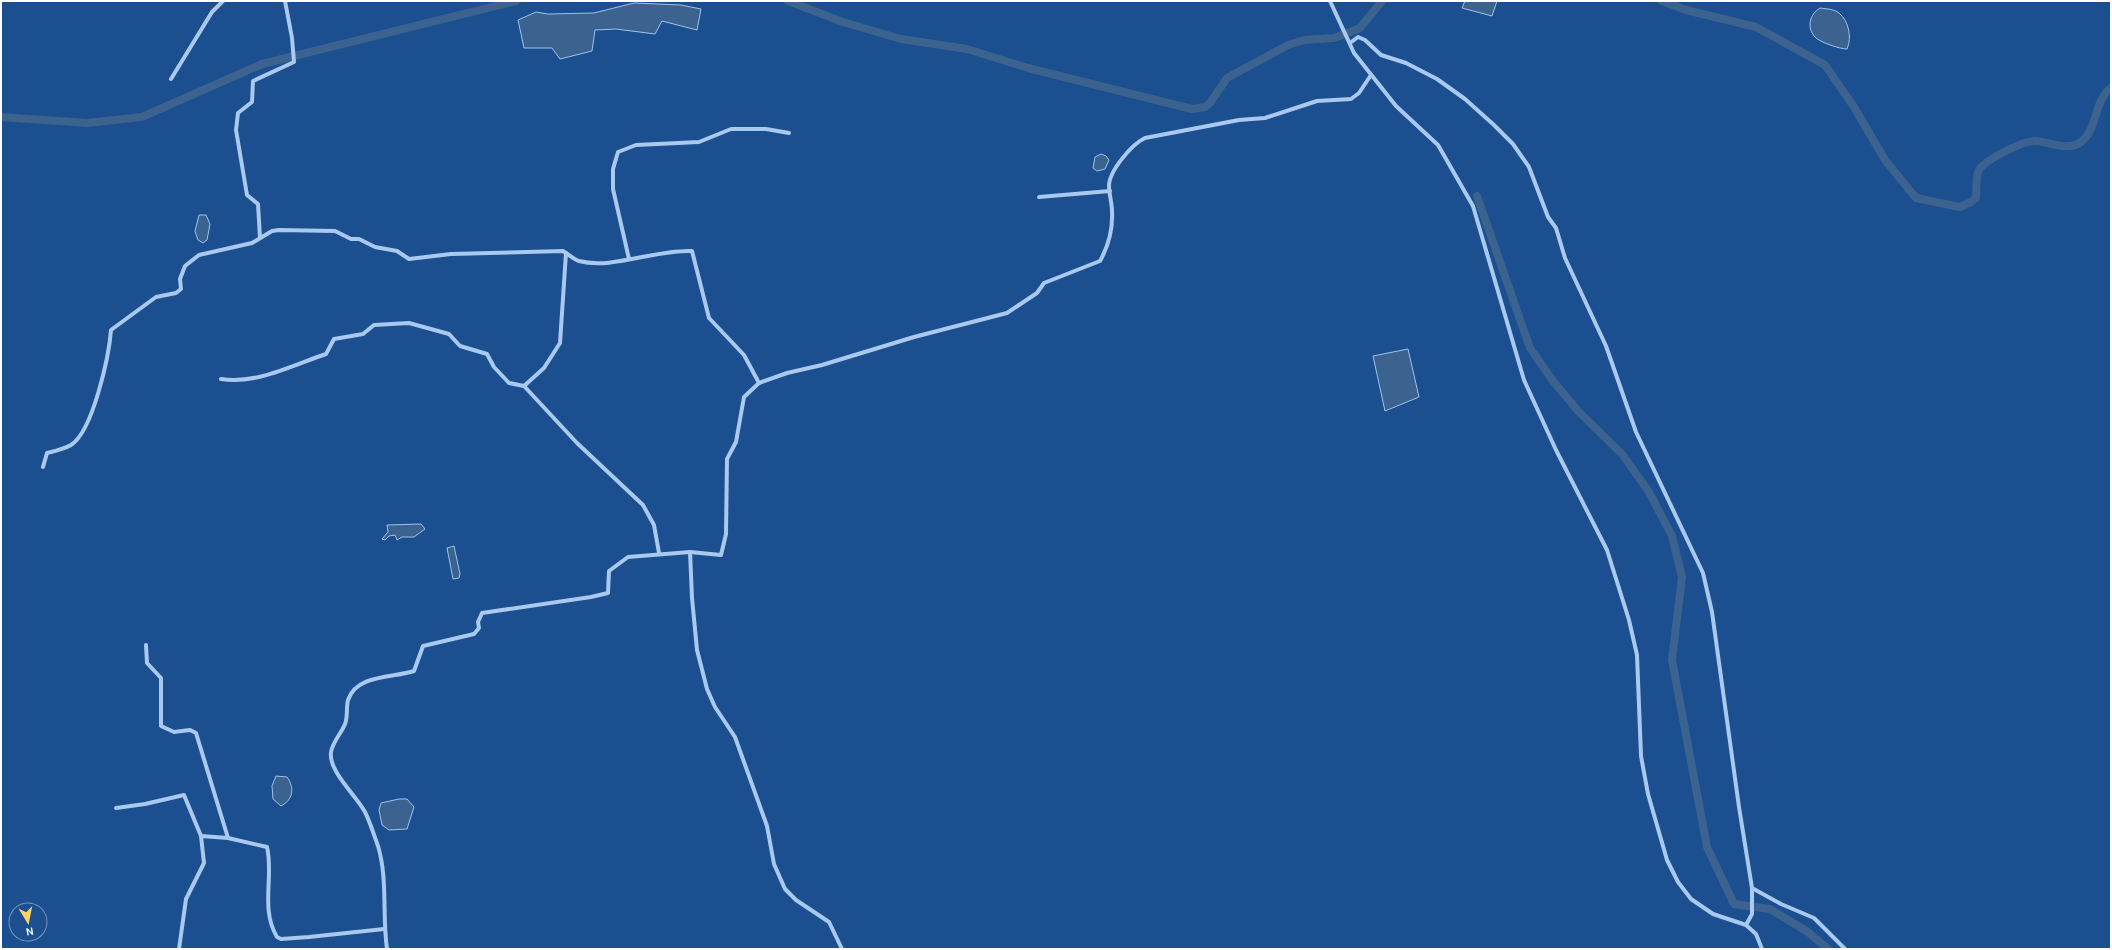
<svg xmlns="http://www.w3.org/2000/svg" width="2112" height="950" viewBox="0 0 2112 950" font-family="Karla,sans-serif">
	<rect width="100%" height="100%" fill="#1b4f8f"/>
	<!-- water -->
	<g fill="#3c6290" stroke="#9cc4f0">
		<path d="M1465 1H1497L1492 16 1462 8Z"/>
		<path d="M634 3 681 5 701 9 697 30 662 21 655 34 616 29 595 30 592 51 560 59 552 48H524L518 20 536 12 548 14 594 13Z"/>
		<path d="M1820 8C1827 9 1834 9 1839 13 1849 21 1852 38 1847 49 1840 49 1819 42 1815 37 1806 27 1810 14 1820 8Z"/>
		<path d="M1101 154 1106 156 1109 160 1105 169 1097 171 1093 168 1095 157Z"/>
		<path d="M199 215H206L210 224 207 240 203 243 198 240 195 231Z"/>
		<path d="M1408 349 1419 397 1385 411 1373 356Z"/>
		<path d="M421 524 425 529 414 537H402L397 540 395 535 389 536 385 540 382 539 388 532 387 525Z"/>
		<path d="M454 546 460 574 459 578 453 579 447 548Z"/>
		<path d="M276 776 287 777C295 788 293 800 281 806L273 799 272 786Z"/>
		<path d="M399 799H407L414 807 407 829 389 830 382 825 379 810 381 803Z"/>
	</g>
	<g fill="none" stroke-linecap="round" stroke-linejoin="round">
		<!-- canal -->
		<g stroke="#3c6290" stroke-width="8">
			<path d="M788 1 843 22 901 39 967 49 1028 68 1192 109 1205 107 1210 103 1227 78 1288 45 1304 40 1334 38 1360 28 1382 1"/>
			<path d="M1662 1 1686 10 1756 27 1825 65 1854 107 1885 160 1916 198 1960 207 1971 202 1976 198C1977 190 1975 178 1979 170 1985 160 2022 141 2035 141 2049 141 2069 153 2082 141 2098 128 2094 100 2111 88"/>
			<path d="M1 117 87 123 142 117 262 64 516 1"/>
			<path d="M1477 196 1530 348 1553 381 1578 411 1622 454 1649 492 1672 536 1682 577 1672 660 1707 847 1734 904 1770 909 1808 932 1828 949"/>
		</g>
		<!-- street -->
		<g stroke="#a9c9ee" stroke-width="4">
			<path d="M1330 1 1354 53 1396 106 1438 145 1473 206 1524 380 1556 450 1607 550 1629 620 1637 655 1641 756 1648 794 1667 860 1678 882 1691 899 1713 914 1746 925 1756 934 1762 949"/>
			<path d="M1350 43 1358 37 1365 40 1381 55 1406 63 1437 79 1465 99 1494 125 1513 144 1529 167 1548 217 1556 228 1565 258 1606 346 1636 432 1703 573 1712 612 1739 807 1752 888V914L1746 925"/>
			<path d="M171 79 212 12 223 1"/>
			<path d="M1039 197 1110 191"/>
			<path d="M260 238 258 204 247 195 236 130 238 113 252 102 253 81 294 62 292 38 285 1"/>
			<path d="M629 259 613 189V169L618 152 636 145 699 142 731 129H766L789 133"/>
			<path d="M221 379C255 385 293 365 326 354L334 339 363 334 374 325 409 323 449 334 460 346 487 354 494 367 509 383 524 386 577 443 643 505 654 525 659 553"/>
			<path d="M524 386 544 368 560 343 566 253"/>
			<path d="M43 467 47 453C55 451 64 449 71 445 93 431 109 356 111 330L156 297 176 293 181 289 180 279 185 266 199 255 252 243 272 231 279 230 335 231 351 239H359L375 247 397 251 409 259 451 254 563 251C568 254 573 259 579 261 612 270 656 249 692 251L709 318 744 355 759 383 787 373 822 365 914 337 1007 313 1037 293 1044 283 1100 261C1109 245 1113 229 1112 211 1112 203 1109 194 1109 186 1109 171 1132 144 1145 138L1239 120 1265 118 1317 101 1351 99 1359 93 1371 75"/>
			<path d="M690 552 692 598 697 650 707 689 715 707 735 737 767 826 774 864 785 889 796 900 829 922 842 949"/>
			<path d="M146 645 147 663 161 678V726L174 732 190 730 196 733 228 838 267 847C274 876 260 909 277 937L281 939 309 937 384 929"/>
			<path d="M116 808 145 804 184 795 201 836"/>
			<path d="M1752 888 1781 904 1814 918 1845 949"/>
			<path d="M179 949 186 899 204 863 201 836 228 838"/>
			<path d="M387 949C382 915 388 879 378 846 374 835 370 822 365 812 356 795 328 771 331 752 333 741 341 734 345 724 348 717 346 708 348 700 357 674 393 678 414 671L423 646 474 634 479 628 478 622 482 613 591 597 608 593 609 571 628 557 690 552 721 555 726 534 727 459 736 442 744 397 759 383"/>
		</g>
	</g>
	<!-- border -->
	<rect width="2112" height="950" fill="none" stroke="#ffffff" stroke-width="4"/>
	<!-- north arrow -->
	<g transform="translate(28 922) rotate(170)"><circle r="19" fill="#1b4f8f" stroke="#7695bc"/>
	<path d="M0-3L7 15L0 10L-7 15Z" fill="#ffd166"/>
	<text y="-6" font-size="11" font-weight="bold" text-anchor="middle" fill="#ffffff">N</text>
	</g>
</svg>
